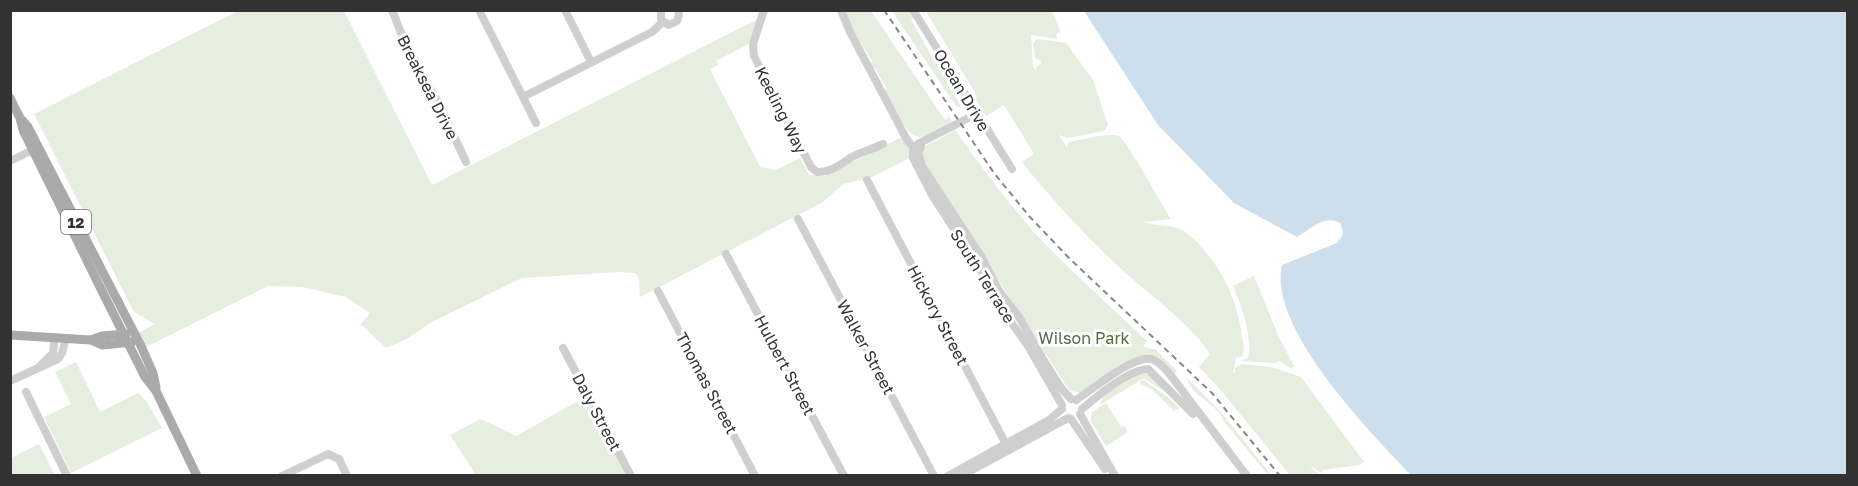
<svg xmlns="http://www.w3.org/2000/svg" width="1858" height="486" viewBox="0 0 1858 486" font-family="'Golos Text',sans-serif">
	<rect width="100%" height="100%" fill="#fff"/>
	<!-- green -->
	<g fill="#e6eee0">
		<path d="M238 11H344L432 185 758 19 749 44 716 61 718 65 710 69 760 167 776 170 800 158 809 175 825 176 902 137 910 147V158L870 178 843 184 823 202 640 297 639 279 635 273 619 272 522 278 430 323 407 339 386 348 364 327 360 325 370 313 346 297 302 287 268 286 146 347 138 333 155 324 134 312 34 114Z"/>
		<path d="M845 11H871L945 120 949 116 952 122C943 127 930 137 921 137 905 137 892 104 886 92V87L875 68 873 70 870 63 872 61 853 31Z"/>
		<path d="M892 11H910L914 17 911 20 961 106 960 108 956 106Z"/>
		<path d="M926 11H1052L1061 33 1058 32 1056 35 1057 39 1031 35 1033 66 1037 72 1036 68 1042 62 1035 58 1033 44 1037 39 1066 43 1093 80 1108 125 1104 131 1068 138 1059 135 1067 148 1068 142C1081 140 1108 132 1119 136 1126 139 1163 207 1171 219L1144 222C1156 227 1169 224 1180 229 1190 234 1198 243 1205 251 1230 281 1240 312 1244 350L1242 356 1236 358 1233 372 1235 373V368L1242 364 1271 367 1301 377 1364 462 1359 465 1323 470 1321 473 1309 465 1319 475H1290L1218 387 1199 367 1210 354C1192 325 1146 292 1120 268 1085 235 1052 200 1022 162L1034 154 1004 105 986 116 975 98 977 96Z"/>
		<path d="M955 130C985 172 1016 215 1053 252 1083 282 1115 311 1147 341L1143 347 1155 349 1177 371 1175 374 1152 357 1080 393 1069 390 922 162 921 151 924 147Z"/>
		<path d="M1254 276 1278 335 1294 366 1292 369 1279 361 1275 363 1240 361 1248 358C1253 338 1241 304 1233 286Z"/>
		<path d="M76 362 100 412 138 393 147 402 162 428 71 473 44 417 71 404 55 372Z"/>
		<path d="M1144 373 1150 375 1164 388 1162 390 1144 378 1100 405 1104 395 1137 374Z"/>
		<path d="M1185 376 1220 411 1271 475H1268L1223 420C1220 410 1206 401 1196 393 1191 389 1188 381 1185 376Z"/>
		<path d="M1143 380 1165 395 1180 408 1174 411 1153 390 1139 383Z"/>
		<path d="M585 397 626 475H476L450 435 481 419 516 436Z"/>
		<path d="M1106 403 1121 427 1124 426 1128 432 1106 446 1090 420 1092 412Z"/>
		<path d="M39 444 55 475H11V458Z"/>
	</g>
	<!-- water -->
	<path fill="#cddeed" d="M1084 11H1847V475H1411C1371 433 1267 327 1282 265L1337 243 1343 234 1341 224C1326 213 1311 229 1297 237L1234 203 1158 125Z"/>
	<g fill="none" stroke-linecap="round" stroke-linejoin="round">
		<!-- minor -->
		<g stroke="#cfcfcf" stroke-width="8">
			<path d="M392 10 403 38 441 108 466 162"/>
			<path d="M479 10 536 123"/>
			<path d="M565 10 591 62"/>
			<path d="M661 10V20L669 25 677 21 679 15 678 10"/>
			<path d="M764 10 753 44 754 56 811 167 817 172C833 173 843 161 856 155 865 151 874 148 883 144"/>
			<path d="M841 10 850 32 906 138 911 145 917 149"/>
			<path d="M913 10 1012 169"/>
			<path d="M523 97 652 32 663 22"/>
			<path d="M918 144 913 151V158L932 195 996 294 1011 322 1028 346 1062 405"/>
			<path d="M918 144 976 114"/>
			<path d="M921 147 918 152 922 166 982 258 999 291 1019 317 1044 361 1061 388 1071 399"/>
			<path d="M10 161 37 148"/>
			<path d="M867 180 1009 450"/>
			<path d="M798 219 934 476"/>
			<path d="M726 254 844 476"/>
			<path d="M658 291 755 476"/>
			<path d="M563 348 631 476"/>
			<path d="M40 366 53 353 55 337"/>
			<path d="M10 381 58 359 62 353 66 338"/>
			<path d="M26 392 67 476"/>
			<path d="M1076 400C1092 390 1133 355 1151 359 1161 362 1169 373 1175 381L1247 476"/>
			<path d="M1082 409C1096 397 1130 369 1148 369L1193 414"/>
			<path d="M1080 414 1115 476"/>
			<path d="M1071 419 1105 469"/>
			<path d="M282 476 328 454 339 459 347 476"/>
			<path d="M948 476 1049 420 1062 409"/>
			<path d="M961 476 1068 418"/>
		</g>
		<!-- major -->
		<g stroke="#aaa" stroke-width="9">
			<path d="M10 98 20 118 23 130 99 285 145 377 156 391 197 476"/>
			<path d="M22 120 28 127 141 346 153 373 156 388"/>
			<path d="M10 335 91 340 102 345 132 342"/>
			<path d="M91 340 102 336 126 334"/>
		</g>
		<!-- rail -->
		<path stroke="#878787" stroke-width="2" stroke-dasharray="6 4.5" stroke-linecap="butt" d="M884 10 994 173 1029 216 1069 258 1212 393 1280 476"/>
	</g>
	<g text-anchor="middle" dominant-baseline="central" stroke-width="6" stroke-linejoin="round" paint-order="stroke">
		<!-- shield labels -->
		<rect fill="#fff" stroke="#707070" stroke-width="1.5" x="61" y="210" width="30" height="24" rx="4.5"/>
		<g font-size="15" font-weight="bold" fill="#323232">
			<text x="76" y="222">12</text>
		</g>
		<!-- street labels -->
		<g font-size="16" fill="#323232" stroke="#fff">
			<text transform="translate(428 87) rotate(63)">Breaksea Drive</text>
			<text transform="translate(962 90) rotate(59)">Ocean Drive</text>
			<text transform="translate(781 110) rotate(63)">Keeling Way</text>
			<text transform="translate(983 276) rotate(58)">South Terrace</text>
			<text transform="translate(938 315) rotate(62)">Hickory Street</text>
			<text transform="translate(866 347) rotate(62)">Walker Street</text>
			<text transform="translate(785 365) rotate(62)">Hulbert Street</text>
			<text transform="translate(707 383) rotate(62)">Thomas Street</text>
			<text transform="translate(597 412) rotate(62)">Daly Street</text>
		</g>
		<!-- park labels -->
		<g font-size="16" fill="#516d3f" stroke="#fff">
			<text x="1084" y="338">Wilson Park</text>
		</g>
	</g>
	<!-- border -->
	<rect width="1858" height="486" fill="none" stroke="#323232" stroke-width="24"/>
</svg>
